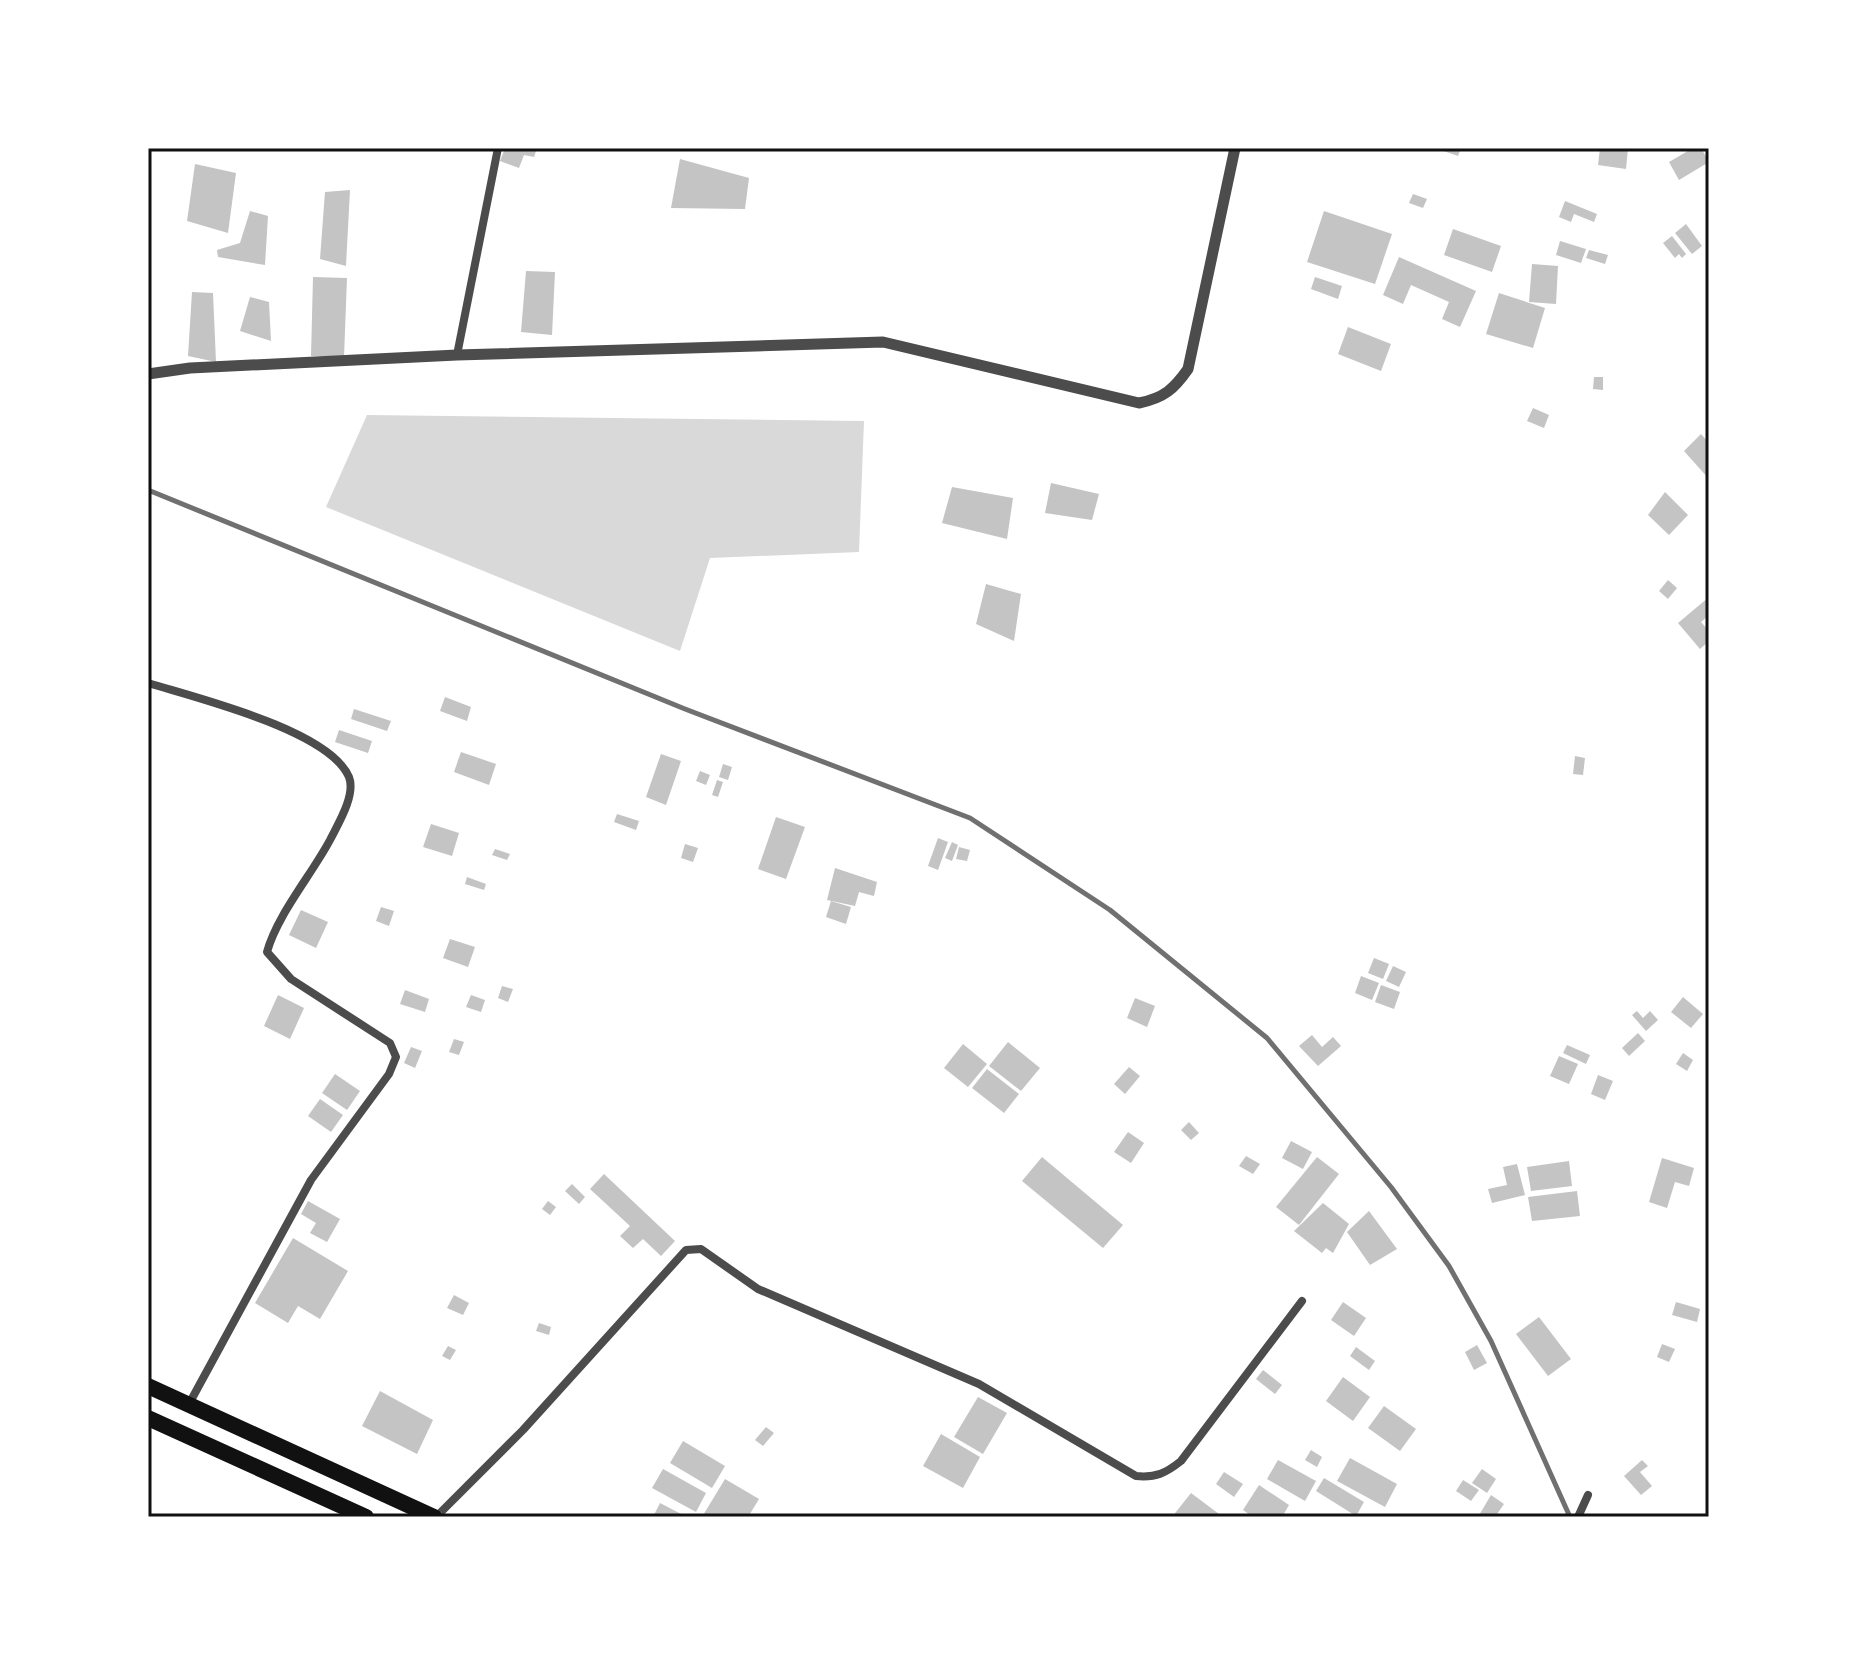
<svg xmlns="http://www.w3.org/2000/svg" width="1857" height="1665" viewBox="0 0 1857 1665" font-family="'Source Serif 4',serif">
	<rect width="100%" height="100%" fill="#fff"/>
	<!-- water -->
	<path fill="#d9d9d9" d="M367 415 864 421 859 552 710 558 680 651 326 507Z"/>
	<!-- building -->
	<g fill="#c4c4c4">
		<path d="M505 148H537L534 157 524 155 519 168 500 161Z"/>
		<path d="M1435 148H1461L1458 156Z"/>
		<path d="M1600 148H1628L1626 169 1598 165Z"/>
		<path d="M1693 148H1701L1709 162 1679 180 1669 162Z"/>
		<path d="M680 159 749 178 745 209 671 208Z"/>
		<path d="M195 164 236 173 228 233 187 221Z"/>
		<path d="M350 190 346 266 320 259 325 192Z"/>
		<path d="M1413 194 1427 199 1423 208 1409 203Z"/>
		<path d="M1565 201 1597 214 1594 222 1574 214 1571 222 1559 217Z"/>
		<path d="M250 211 268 216 265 265 218 257 217 250 240 243Z"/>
		<path d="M1324 211 1392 234 1375 284 1307 262Z"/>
		<path d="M1686 224 1702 246 1692 254 1675 233Z"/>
		<path d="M1453 229 1501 246 1492 272 1444 255Z"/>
		<path d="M1672 236 1686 254 1682 258 1679 254 1675 258 1663 243Z"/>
		<path d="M1560 241 1586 249 1581 263 1556 255Z"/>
		<path d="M1589 250 1608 255 1605 264 1586 258Z"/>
		<path d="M1399 257 1476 291 1460 327 1442 319 1449 302 1411 285 1403 304 1383 295Z"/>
		<path d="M1532 264 1558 266 1556 304 1529 302Z"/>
		<path d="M526 271 555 272 552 335 521 332Z"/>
		<path d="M313 277 347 278 344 357 311 356Z"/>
		<path d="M1315 277 1342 286 1338 299 1311 289Z"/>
		<path d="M192 292 213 293 216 362 188 356Z"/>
		<path d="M1499 293 1545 308 1533 348 1486 334Z"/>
		<path d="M250 297 269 302 271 341 240 331Z"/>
		<path d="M1348 327 1391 344 1381 371 1338 354Z"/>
		<path d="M1594 377H1603V390L1593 389Z"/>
		<path d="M1533 408 1549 415 1544 428 1527 421Z"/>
		<path d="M1701 434 1709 443V479L1684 451Z"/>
		<path d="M1051 483 1099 494 1092 520 1045 513Z"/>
		<path d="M952 487 1013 498 1007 539 942 523Z"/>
		<path d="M1665 492 1688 515 1669 535 1648 515Z"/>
		<path d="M1668 580 1677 588 1668 599 1659 591Z"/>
		<path d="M986 584 1021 594 1014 641 976 624Z"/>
		<path d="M1709 597V615L1701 622 1709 631V641L1700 649 1678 623Z"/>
		<path d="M445 697 471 707 467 721 440 711Z"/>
		<path d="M354 709 391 721 387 731 351 719Z"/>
		<path d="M339 730 372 741 368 753 335 742Z"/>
		<path d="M461 752 496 764 489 785 454 772Z"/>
		<path d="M661 754 681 761 666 805 646 797Z"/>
		<path d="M1575 756 1585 758 1583 775 1573 774Z"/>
		<path d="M723 764 732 767 728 780 719 777Z"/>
		<path d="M700 771 710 775 706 785 696 781Z"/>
		<path d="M717 780 723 782 718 797 712 795Z"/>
		<path d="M617 814 639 821 636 830 614 822Z"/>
		<path d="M776 817 805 827 786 879 758 869Z"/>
		<path d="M431 824 459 833 452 856 423 847Z"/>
		<path d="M938 838 948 842 938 870 928 866Z"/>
		<path d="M952 842 958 845 952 861 945 858Z"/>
		<path d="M685 844 698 848 693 862 681 858Z"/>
		<path d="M959 847 970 850 967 861 956 859Z"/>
		<path d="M495 849 510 854 507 860 492 855Z"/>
		<path d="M835 868 877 882 874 896 859 892 855 906 827 900Z"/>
		<path d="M467 877 486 884 484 890 465 884Z"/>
		<path d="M831 901 851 907 846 924 826 917Z"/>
		<path d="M381 907 394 911 389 926 376 921Z"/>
		<path d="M301 910 328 922 316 948 289 935Z"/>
		<path d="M450 939 475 947 468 967 443 958Z"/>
		<path d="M1374 958 1389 964 1383 979 1368 973Z"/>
		<path d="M1393 966 1406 972 1399 987 1386 981Z"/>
		<path d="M1361 976 1379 983 1372 1000 1355 993Z"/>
		<path d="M1381 985 1400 992 1394 1009 1375 1002Z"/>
		<path d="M502 986 513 989 508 1002 498 998Z"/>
		<path d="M405 990 429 999 425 1012 400 1004Z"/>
		<path d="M278 995 304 1008 290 1039 264 1026Z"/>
		<path d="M471 995 485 1000 481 1012 466 1007Z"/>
		<path d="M1683 997 1703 1014 1691 1028 1671 1012Z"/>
		<path d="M1135 998 1155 1006 1147 1027 1127 1018Z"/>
		<path d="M1637 1011 1643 1018 1650 1011 1658 1020 1646 1031 1632 1015Z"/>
		<path d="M1638 1033 1645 1041 1629 1056 1622 1048Z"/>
		<path d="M1312 1035 1322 1047 1333 1037 1341 1046 1318 1066 1299 1046Z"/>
		<path d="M454 1039 464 1042 459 1055 449 1052Z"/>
		<path d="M1008 1042 1040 1068 1021 1091 989 1066Z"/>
		<path d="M963 1044 987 1064 968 1087 944 1068Z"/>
		<path d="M1567 1045 1590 1055 1586 1064 1563 1053Z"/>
		<path d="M411 1047 422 1051 415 1068 404 1063Z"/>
		<path d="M1683 1053 1693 1060 1687 1071 1676 1064Z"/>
		<path d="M1559 1056 1578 1064 1569 1084 1550 1076Z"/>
		<path d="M1129 1067 1140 1076 1125 1094 1114 1084Z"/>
		<path d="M987 1069 1019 1094 1004 1113 972 1088Z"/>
		<path d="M335 1074 360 1091 347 1110 322 1093Z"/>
		<path d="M1598 1075 1613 1081 1605 1100 1591 1094Z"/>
		<path d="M320 1099 343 1115 331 1132 308 1116Z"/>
		<path d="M1189 1122 1199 1133 1191 1140 1181 1130Z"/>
		<path d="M1128 1132 1144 1143 1131 1163 1114 1152Z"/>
		<path d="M1291 1141 1312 1152 1303 1169 1282 1158Z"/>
		<path d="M1246 1156 1260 1164 1253 1174 1239 1166Z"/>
		<path d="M1042 1157 1123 1225 1103 1248 1022 1181Z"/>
		<path d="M1317 1157 1339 1174 1299 1225 1276 1207Z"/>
		<path d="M1662 1158 1694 1168 1689 1186 1675 1182 1667 1208 1649 1202Z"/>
		<path d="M1569 1161 1572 1186 1531 1191 1527 1167Z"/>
		<path d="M1517 1164 1525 1195 1492 1203 1488 1189 1507 1185 1503 1167Z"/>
		<path d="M604 1174 675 1241 661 1256 643 1239 633 1248 620 1236 630 1226 590 1189Z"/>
		<path d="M572 1184 585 1197 579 1204 565 1191Z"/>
		<path d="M1577 1191 1580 1216 1532 1221 1528 1197Z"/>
		<path d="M308 1201 340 1219 327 1242 310 1233 316 1223 301 1214Z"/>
		<path d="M548 1201 556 1207 550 1215 542 1209Z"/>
		<path d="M1323 1203 1349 1224 1333 1253 1326 1248 1322 1253 1294 1231Z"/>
		<path d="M1369 1211 1397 1249 1370 1265 1347 1232Z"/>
		<path d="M293 1238 348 1271 320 1319 298 1306 288 1323 255 1303Z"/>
		<path d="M454 1295 469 1303 463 1315 447 1308Z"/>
		<path d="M1343 1302 1366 1318 1354 1336 1331 1320Z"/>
		<path d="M1676 1302 1700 1309 1697 1322 1672 1315Z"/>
		<path d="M1539 1317 1571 1359 1548 1376 1516 1334Z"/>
		<path d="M539 1323 551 1327 549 1335 536 1331Z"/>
		<path d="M1662 1344 1675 1349 1669 1362 1657 1357Z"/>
		<path d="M1477 1345 1487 1363 1474 1370 1465 1352Z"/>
		<path d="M448 1346 456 1350 450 1360 442 1356Z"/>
		<path d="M1356 1347 1375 1361 1369 1370 1350 1356Z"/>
		<path d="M1263 1370 1282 1385 1275 1394 1256 1379Z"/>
		<path d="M1343 1377 1370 1397 1353 1421 1326 1401Z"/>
		<path d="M380 1391 433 1420 417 1454 362 1426Z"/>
		<path d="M978 1397 1007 1413 983 1454 954 1437Z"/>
		<path d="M1384 1406 1416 1429 1400 1451 1368 1428Z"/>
		<path d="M766 1427 774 1433 763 1446 755 1440Z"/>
		<path d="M941 1434 980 1457 963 1488 923 1466Z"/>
		<path d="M683 1441 725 1466 712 1488 670 1463Z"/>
		<path d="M1311 1450 1322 1457 1317 1467 1305 1460Z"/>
		<path d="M1350 1458 1397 1484 1385 1507 1337 1481Z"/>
		<path d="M1278 1460 1316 1481 1305 1501 1267 1479Z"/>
		<path d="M1642 1460 1648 1466 1640 1472 1652 1486 1641 1495 1624 1476Z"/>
		<path d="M663 1469 706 1493 696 1512 652 1488Z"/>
		<path d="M1482 1469 1496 1479 1487 1493 1472 1483Z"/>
		<path d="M1224 1472 1243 1484 1234 1497 1216 1484Z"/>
		<path d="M1324 1478 1364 1502 1356 1516 1316 1491Z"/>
		<path d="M725 1479 759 1499 748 1517H702Z"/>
		<path d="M1463 1480 1479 1490 1471 1501 1456 1491Z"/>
		<path d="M1259 1485 1289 1505 1282 1517H1253L1243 1510Z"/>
		<path d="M1191 1493 1223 1517H1172Z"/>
		<path d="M1491 1495 1504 1504 1495 1517H1478Z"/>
		<path d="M660 1503 687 1517H653Z"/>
	</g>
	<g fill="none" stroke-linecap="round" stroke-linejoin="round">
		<!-- minor -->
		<g stroke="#4c4c4c" stroke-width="8">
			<path d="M457 355 498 148"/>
			<path d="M148 683C196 698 329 730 349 777 356 795 338 824 330 840 312 874 277 915 267 952L291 979 390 1043 396 1057 389 1074 311 1180 189 1404"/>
			<path d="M436 1517 523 1430 686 1250 701 1249 758 1289 979 1384 1136 1476C1156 1478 1166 1473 1181 1461L1302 1301"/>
			<path d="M1578 1517 1588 1495"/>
		</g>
		<!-- tertiary -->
		<path stroke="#4c4c4c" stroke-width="11" d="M148 374 190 368 457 355 883 342 1139 403C1164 398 1174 389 1188 369L1235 148"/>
		<!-- trunk -->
		<g stroke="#111" stroke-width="16">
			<path d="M148 1386 434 1517"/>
			<path d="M148 1418 366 1517"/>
		</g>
		<!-- rail -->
		<path stroke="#707070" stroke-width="5" d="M148 490 685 709 970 818 1110 910 1267 1038 1391 1187 1449 1266 1491 1341 1570 1517"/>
	</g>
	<!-- border -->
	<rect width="1857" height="1665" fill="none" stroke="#ffffff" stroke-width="300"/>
	<rect x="150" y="150" width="1557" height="1365" fill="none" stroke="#111" stroke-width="3"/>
</svg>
